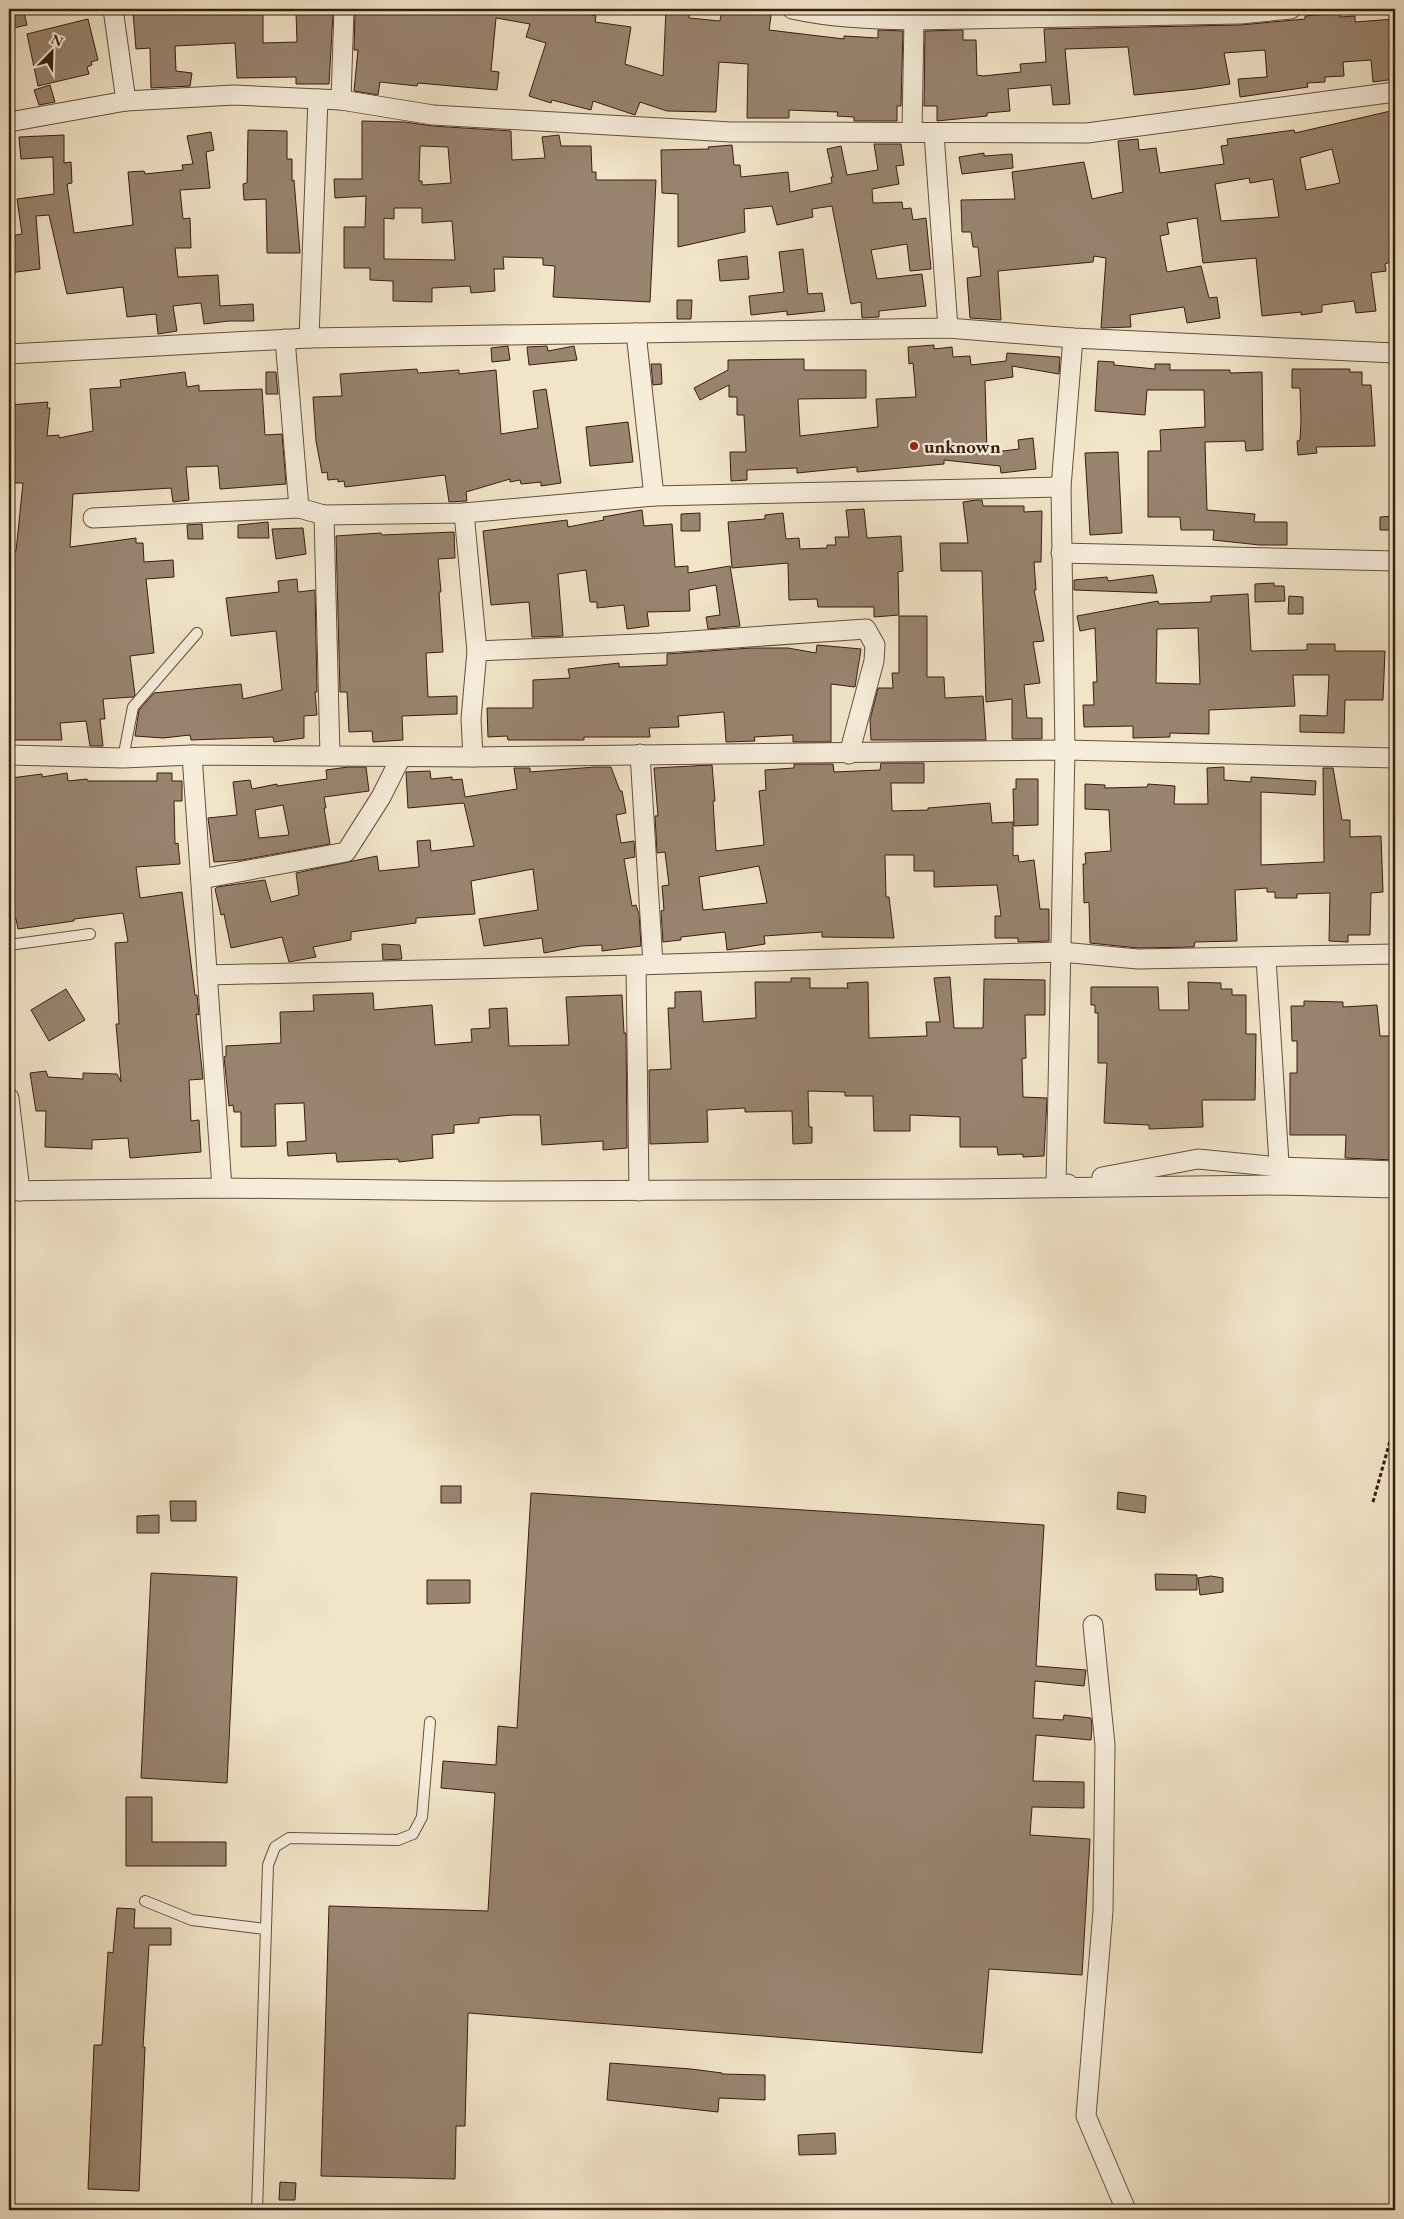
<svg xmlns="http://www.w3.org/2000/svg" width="1404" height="2219" viewBox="0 0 1404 2219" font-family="'EB Garamond',serif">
	<rect width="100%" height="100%" fill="#f1e4c7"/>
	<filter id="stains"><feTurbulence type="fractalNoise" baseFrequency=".004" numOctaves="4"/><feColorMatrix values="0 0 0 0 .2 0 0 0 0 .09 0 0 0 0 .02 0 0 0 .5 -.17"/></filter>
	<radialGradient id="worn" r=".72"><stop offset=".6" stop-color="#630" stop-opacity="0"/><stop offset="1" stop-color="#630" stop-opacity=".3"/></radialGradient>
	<!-- building -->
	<g fill="#998470" stroke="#391c11" fill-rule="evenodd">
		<path d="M9 9H23L27 25 9 29Z"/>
		<path d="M157 9H175V11L263 9V43L297 42 296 13 328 12V14H333L329 84H296V77L237 78 235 43 175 46 176 71 192 73 190 86 151 88 150 48 136 49 133 12Z"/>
		<path d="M360 9H568L596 16 595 22 631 27 625 64 663 76 666 9H690L689 18 720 21 722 9H772L769 30 844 39V36L878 38V30L903 31 901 106H897V121H854V117L837 116 838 112 789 110V118H747L748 64 719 62 716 112 667 111 640 102 635 115 593 101 591 110 552 100 551 103 529 96 546 43 526 37 530 24 496 18 491 71 499 72 497 90 418 83 417 86 380 82 378 95 354 91 358 50H354L355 13H360Z"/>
		<path d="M1340 13V17L1355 16V22L1395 19V79L1373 82 1371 60 1343 62 1344 76 1325 77V82L1307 83 1308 87 1240 97 1238 79 1267 77 1265 50 1224 53 1230 84 1196 89 1134 95 1128 47 1065 49 1070 104 1053 105 1051 85 1008 89 1010 111 987 113V116L937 121V106H924L925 31 963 30V40H976L977 75 983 76 1021 72 1020 64 1046 62 1044 29 1240 25 1305 19V16Z"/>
		<path d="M88 19 98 60 91 62 92 65 87 67 89 74 38 86 27 34Z"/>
		<path d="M50 85 55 102 39 105 34 90Z"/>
		<path d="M1395 110V260L1385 264 1386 271 1371 273 1376 311 1356 313 1354 301 1322 305V312L1301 315V312L1262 316 1256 258 1203 263 1197 218 1167 223 1169 234 1160 236 1167 272 1201 266 1209 298 1217 297 1220 318 1187 323 1184 307 1130 315 1131 327 1101 328 1106 258 1094 256 1093 262 998 271 1001 320 970 318 967 278 981 276 978 247H973L971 232H962L961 200 1015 199 1012 172 1084 162 1092 199 1123 192 1118 141 1138 139 1139 150 1156 148 1160 173 1224 164 1221 146 1228 145 1227 139 1294 130 1295 133ZM1332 149 1340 183 1306 190 1300 158ZM1249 178 1250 183 1273 179 1279 217 1221 221 1215 184Z"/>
		<path d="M362 121 405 122 432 126 511 131 512 160 545 158 542 137 559 135 561 146H591L592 172H596V180H656L650 302 553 297 555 266 543 265V258L503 257 504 269H494L495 291 471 293 470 286 432 288V302L393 301V281L370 280V268H344V227H365L366 196 335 198 334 179H362ZM420 146 448 147 451 183 422 185V181H419ZM394 208H422V223L452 221 455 260 384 259V218L394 219Z"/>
		<path d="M248 130 287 131V159H292V181L294 180 300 253H267L266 199 244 200 243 184 247 183Z"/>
		<path d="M211 132 214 150 206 152 210 188 180 190 183 219 190 218 191 248H175L178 277 218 275 220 306 253 304 254 321H229L204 324 201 303 173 306 177 331 158 334 156 314 127 317 123 287 67 294 49 215 36 216 40 269 9 273V236L22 234 17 199 54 194 53 157 21 159 19 137 64 135V163L71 162 72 183 67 184 74 233 133 225 128 172 144 171 145 174 183 170 182 165 193 164 187 136Z"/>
		<path d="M874 144H901L904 165 896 166 899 184 872 189 873 203 902 202 903 209 911 208 913 220 926 218 931 269 910 271 907 244 871 250 877 279 922 274 926 306 879 311V317L862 318 861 302 851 304 832 206 812 209 813 217 777 225 772 206 744 209 745 232 678 247V194L662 193 661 150 709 149 708 147 732 145 734 165H740L741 177 788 172 790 192 832 183 831 177H833L827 149 841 146 847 175 878 170Z"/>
		<path d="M984 153V156L1012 154 1013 168 962 174 959 157Z"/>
		<path d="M803 249 808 294 822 293 825 311 787 315V311L751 315 749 296 784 292 779 252Z"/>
		<path d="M747 256 749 279 720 281 718 260Z"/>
		<path d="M677 300H692L691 319H677Z"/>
		<path d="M934 345V349L952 347 953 357 970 356 971 365 1006 361 1007 353 1060 357 1059 374 1012 366 1013 377 985 381 987 453 1019 449 1018 440 1033 438 1036 469 1001 473 1000 466 944 460V464L857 472V467L797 473V468L747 470V480L731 481 730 452H746L744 415H737V397H729V385L700 400 694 388 728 370V360L804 359V370H866V398L798 399 800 436 878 427 876 399 916 397 913 363 909 364 908 347Z"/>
		<path d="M508 346 510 360 492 362 491 348Z"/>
		<path d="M547 346 548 351 574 346 577 360 529 365 527 347Z"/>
		<path d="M1098 361 1114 362V365L1155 369V364H1170V370H1230V373L1262 372 1263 450 1246 451 1245 441 1205 442 1207 510 1255 514 1254 522H1287V545H1260L1213 540 1214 530H1181L1180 517H1148V451H1161L1160 430 1205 427 1204 390H1147L1145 415 1095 411Z"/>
		<path d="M651 364H661L662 384 653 385Z"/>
		<path d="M417 369 418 373 459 370V374L496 370 501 434 538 428 533 391 546 389 561 483 541 486V482L521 484 520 480 510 482V479L466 492 467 501 449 502 445 475 345 487 344 481 338 482V479L328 480 327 472 322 473 316 441 313 397 342 396 340 374Z"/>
		<path d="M1292 369H1350V372H1362V385H1371L1375 446 1316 447 1317 453 1298 455 1297 441 1300 440 1301 421 1300 388H1292Z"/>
		<path d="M185 372 187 387 199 385V391L262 389 265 435 282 434 286 484 220 489 218 466 186 467 189 500 173 502 171 488 73 494 70 547 136 538V543H143L144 562 173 560 174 577 146 579 154 653 130 656 135 695 133 697 103 699 105 719H100L103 746H90L86 721 60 723 62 740H11L9 551H16L23 483H14L11 454 9 455V405L48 402 47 408H50L47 436 59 435V438L93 431 90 389 121 387 120 380Z"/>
		<path d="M266 372H276L278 394H266Z"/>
		<path d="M628 422 633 462 590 466 586 427Z"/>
		<path d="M1118 452 1122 533 1090 535 1085 453Z"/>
		<path d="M976 500H982L983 506H1024V512L1042 511 1041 562H1034L1036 590H1034L1044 641 1033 642 1040 683 1024 685 1027 718H1042V739H1012V699L986 702 982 571H941L940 543H968L963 502Z"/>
		<path d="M864 509 867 538 901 536 903 571 898 572 899 615 874 617V607H818L817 599 789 600 788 563 732 568 728 522 765 519V515L783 513 786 539 799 538 800 549 827 548V545H836L835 537H849L846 510Z"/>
		<path d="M642 510 644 526 672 524 675 567 688 566V573L730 566 740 626 708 629 706 617 720 615 716 585 689 590 690 611 647 612 649 626 627 629 624 605 597 608V602H590L586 570 558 574 563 636 532 637 529 602 491 605 483 531 567 520 568 527 604 520 603 517Z"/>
		<path d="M700 513V531H681V514Z"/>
		<path d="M1395 516V530H1380V517Z"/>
		<path d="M268 522 269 538H238V525Z"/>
		<path d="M202 524 203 539H188L187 525Z"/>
		<path d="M303 528 306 554 276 559 272 529Z"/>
		<path d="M454 532 455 558 438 559 441 592H439L443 652 426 653 428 697 457 696V714L402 716 403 740 373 742 372 731 349 732 347 692H340L336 536 381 533 382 535Z"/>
		<path d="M1153 575 1157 593 1074 590V580L1107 577 1108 581Z"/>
		<path d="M297 579 298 592 315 590 317 692H315L317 715 304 716V738L274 742 273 737 191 740 190 735 163 738 135 736 139 710 154 693 241 684 243 699 282 690 276 631 231 636 226 598 279 592 278 581Z"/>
		<path d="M1274 583V586H1284L1285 601 1255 602V584Z"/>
		<path d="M1248 594 1251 651 1307 650V644H1335V651H1385L1383 700H1345L1344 733 1300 732V715L1327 716 1329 675H1293L1295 706 1209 710V734L1170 733V737L1133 738V726L1084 727 1083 705H1094L1093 682H1097L1095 628 1080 631 1077 616 1158 601 1159 604 1211 602V596ZM1198 628 1200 684 1156 683 1157 629Z"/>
		<path d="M1289 596 1303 597V614H1288Z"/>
		<path d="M899 616H927V677H944L945 698 983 696 986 740H871L870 720 878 688H893L892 673H899Z"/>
		<path d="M817 645 861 649 855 687 831 684V742H793V735L754 737 755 741 726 742 724 712 678 716 679 727 649 728 650 737H584V740H508L507 736 488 737 487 708H533V680L570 678 568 669 619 663V667L667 665V654L751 648H788L816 653Z"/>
		<path d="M881 763H924V783H891L892 811 928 810V808L990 803 992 823 1013 822V856L1018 855 1019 862 1034 860 1040 909H1049V941L1018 942V938H995V916H1001L997 885 934 887V871H914V855H885L886 897H889L894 938 822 937V932L764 936 765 944 727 950 725 932 681 937V940L663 942 661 911 664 910 662 886 669 885 665 852 657 853 655 816H658L654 768 712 765 715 801H713L716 851 764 845 759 791 766 790 765 770 794 768V764H833L834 772 880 770ZM759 866 767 903 703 910 699 877Z"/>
		<path d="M348 767H366L369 791 324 797 326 808H324L330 844 242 860 214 862 208 818 237 815 233 782 250 780 252 789 277 784V786L327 779 326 770ZM283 805 289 835 259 838 255 810Z"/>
		<path d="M595 767H611L620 791H622L626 813 616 815 621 843 634 841 635 857 624 859 632 906 636 905 639 914 641 946 602 951V945L581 946 544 953 542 938 484 946 479 919 538 910 533 869 471 881 475 914 416 918V923L351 932V940L313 947 316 957 289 962 282 937 231 948 224 914 221 915 215 889 217 887 265 880 271 902 299 895 296 873 377 856 379 871 419 867 417 841 430 840 431 851 474 846 464 803 408 808 406 772 430 771 431 779 452 777V780L462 779 465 797 517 789 514 768H530V772Z"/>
		<path d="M1224 767V780L1251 782V777L1316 781 1315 795 1261 792V865L1324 862 1323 768H1333L1342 820H1350V837L1381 836 1383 892 1371 893 1370 935H1348V942L1329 941 1330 893 1297 894V898H1275V892H1267V888L1235 890 1237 941 1195 942 1194 947 1138 948 1090 943 1089 902 1084 903 1083 864H1086L1085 853 1111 851 1109 810 1085 809V784L1105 785V788L1147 787 1148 784 1175 786 1174 804H1208L1207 768Z"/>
		<path d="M67 773 68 781 87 779 88 781H157V773H172V781H182V801H174L175 844 178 843 180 864 136 867 140 898 182 892 195 995H197L199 1015 196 1014 203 1079 189 1080 191 1121 199 1120 201 1152 130 1158 128 1138 92 1140V1149L45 1147 46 1111H36L30 1073 46 1071 48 1077 83 1079V1073L117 1074 121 1082 116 1024H119L115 943 128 942 123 913 74 919V921L18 929 16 919 9 920V849L13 848 9 821 15 820 11 778 42 774V777Z"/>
		<path d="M1016 779H1038V825L1014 826 1013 789H1016Z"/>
		<path d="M382 944 400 945 402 959 383 960Z"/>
		<path d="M950 977 954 1028H983L984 979 1045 980V1015H1025L1026 1058 1022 1059 1023 1097 1047 1098 1044 1156 1023 1157V1154L998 1155 997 1147H960V1117L910 1115V1131H874L873 1096H845V1092L808 1091 809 1127H812V1143L793 1144 792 1111 745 1112V1108L707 1110 708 1142 650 1144 649 1070 671 1069 668 1008H675V992L701 991 703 1022 756 1018 755 982H791V978H810V988H848L847 983 868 982 869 1038 927 1036 926 1022H940L934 978Z"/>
		<path d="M1188 982 1221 983V989H1232V995H1246V1034H1256L1255 1100H1202L1203 1127 1149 1129V1125L1104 1123 1107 1063H1098V1013H1095V1005H1091V987H1158L1159 1010H1189Z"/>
		<path d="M66 989 85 1020 49 1041 31 1010Z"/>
		<path d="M373 993 374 1010 432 1005 435 1045 472 1042 471 1029 490 1028 489 1009 507 1008 509 1046 569 1045 566 997 622 995 624 1033H626L627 1148 603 1150V1141L542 1145 540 1115H513L479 1118V1123L454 1125V1133L432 1135 433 1158 399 1162 398 1159 337 1162 336 1153 288 1156 287 1142 306 1141 304 1103 275 1104 276 1146 241 1147V1112H234L233 1105 229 1106 224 1057 226 1056V1046L281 1043 280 1012 314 1011 313 995Z"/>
		<path d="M1304 1001 1343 1002V1007L1377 1005 1380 1036H1390V1069H1395V1160L1345 1158 1346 1135H1290V1073H1297V1041H1292L1291 1006H1304Z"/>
		<rect x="441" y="1486" width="20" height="17"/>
		<path d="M1118 1492 1146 1496 1145 1513 1117 1509Z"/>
		<path d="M531 1493 1044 1525 1036 1666 1086 1670 1084 1686 1035 1681 1033 1718 1063 1720 1064 1715 1091 1718 1092 1727 1091 1740 1036 1735 1033 1781 1084 1782V1808L1032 1807 1030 1835 1090 1839 1082 1975 989 1969 982 2053 468 2013 465 2126H456L455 2179 321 2176 329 1906 488 1911 495 1793 441 1788 443 1761 496 1765 498 1726 517 1728Z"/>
		<path d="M170 1501H196V1521H171Z"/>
		<path d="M159 1515V1533H137V1516Z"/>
		<path d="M151 1573 237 1577 227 1783 141 1778Z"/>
		<path d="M1155 1574 1197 1575V1590H1156Z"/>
		<path d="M1211 1576 1223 1578V1592L1200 1595 1198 1578Z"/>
		<path d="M427 1580H470V1603L427 1604Z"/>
		<path d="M126 1797H152V1842H226V1866H126Z"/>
		<path d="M117 1908 135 1909 134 1928H171V1945H149L143 2047H145L139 2191 88 2189 94 2045H102L108 1952 113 1953Z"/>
		<path d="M610 2063 691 2069 722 2073V2074L765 2075V2100L719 2098 718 2112 607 2100Z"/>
		<path d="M835 2133 836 2154 799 2155 798 2135Z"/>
		<path d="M280 2182 296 2183 295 2200H279Z"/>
	</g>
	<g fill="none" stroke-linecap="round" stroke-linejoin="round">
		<!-- lane casing -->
		<g stroke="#674e3e" stroke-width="12">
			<g id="lane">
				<path d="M123 758 133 707 197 633"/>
				<path d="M9 945 90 934"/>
				<path d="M145 1901 192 1920 265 1929"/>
				<path d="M257 2210 268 1865 275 1847 289 1838 398 1840 413 1834 422 1817 430 1722"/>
			</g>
		</g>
		<!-- street casing -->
		<g stroke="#674e3e" stroke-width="21">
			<g id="street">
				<path d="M113 9 126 101"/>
				<path d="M792 9C832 18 873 19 914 20L1240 14 1291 9"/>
				<path d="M341 100 344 9"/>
				<path d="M9 122 126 101 234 95 341 100 433 115 731 132 1087 133 1395 92"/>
				<path d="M912 131 914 20"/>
				<path d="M934 134 948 328"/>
				<path d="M636 333 654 496"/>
				<path d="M309 338 318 99"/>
				<path d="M285 339 299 508"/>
				<path d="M9 354 309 338 948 328 1073 338 1395 353"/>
				<path d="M464 513 477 651"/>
				<path d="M324 515 330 756"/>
				<path d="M93 518 299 508 324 515 464 513 654 496 1061 487"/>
				<path d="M1061 553 1395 561"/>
				<path d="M640 754 653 964"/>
				<path d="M9 755 123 758 192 755 473 757 1065 750 1395 758"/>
				<path d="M192 755 222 1188"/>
				<path d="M473 757 471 719 477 651 661 643 866 629 875 645 874 661 849 754"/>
				<path d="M201 879 346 852 381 797 401 757"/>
				<path d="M1266 958 1280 1179"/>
				<path d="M636 965 639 1191"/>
				<path d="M207 975 636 965 1061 952 1138 959 1395 954"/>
				<path d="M9 1098 20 1191"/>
				<path d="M1102 1177 1198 1159 1279 1167 1395 1171"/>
				<path d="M1068 1184 1056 1186 1065 750 1061 487 1073 338"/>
				<path d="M9 1191 222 1188 486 1191 964 1189 1280 1185 1395 1188"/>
				<path d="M1093 1625 1105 1745 1103 1911 1086 2116 1126 2210"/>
			</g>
		</g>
		<!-- path -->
		<path stroke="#391c11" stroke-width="3" stroke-dasharray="4 2.5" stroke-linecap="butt" d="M1373 1502 1395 1423"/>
		<!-- lane -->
		<use href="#lane" stroke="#f6eddb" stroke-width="10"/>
		<!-- street -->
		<use href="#street" stroke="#f6eddb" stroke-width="19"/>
	</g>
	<!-- markers -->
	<circle fill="#8f2418" stroke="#f6eddb" stroke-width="2" cx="914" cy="446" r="5"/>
	<g text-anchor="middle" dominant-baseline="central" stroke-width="4.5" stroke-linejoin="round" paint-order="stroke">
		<!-- poi labels -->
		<g font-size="19" font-weight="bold" fill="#391c11" stroke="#f6eddb" text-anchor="start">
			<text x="924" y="446">unknown</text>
		</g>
	</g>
	<!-- margin -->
	<rect width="1404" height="2219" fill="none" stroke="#f1e4c7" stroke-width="30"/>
	<rect x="10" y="10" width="1384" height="2199" fill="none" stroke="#391c11" stroke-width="2.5"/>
	<rect x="15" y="15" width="1374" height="2189" fill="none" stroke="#391c11"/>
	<!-- north arrow -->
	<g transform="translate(52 52) rotate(23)" stroke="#f6eddb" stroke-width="4" paint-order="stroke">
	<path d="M0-4L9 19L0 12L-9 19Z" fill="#391c11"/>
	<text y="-8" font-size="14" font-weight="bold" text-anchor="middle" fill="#391c11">N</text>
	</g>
	<rect width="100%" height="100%" filter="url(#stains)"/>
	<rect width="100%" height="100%" fill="url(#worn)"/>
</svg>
